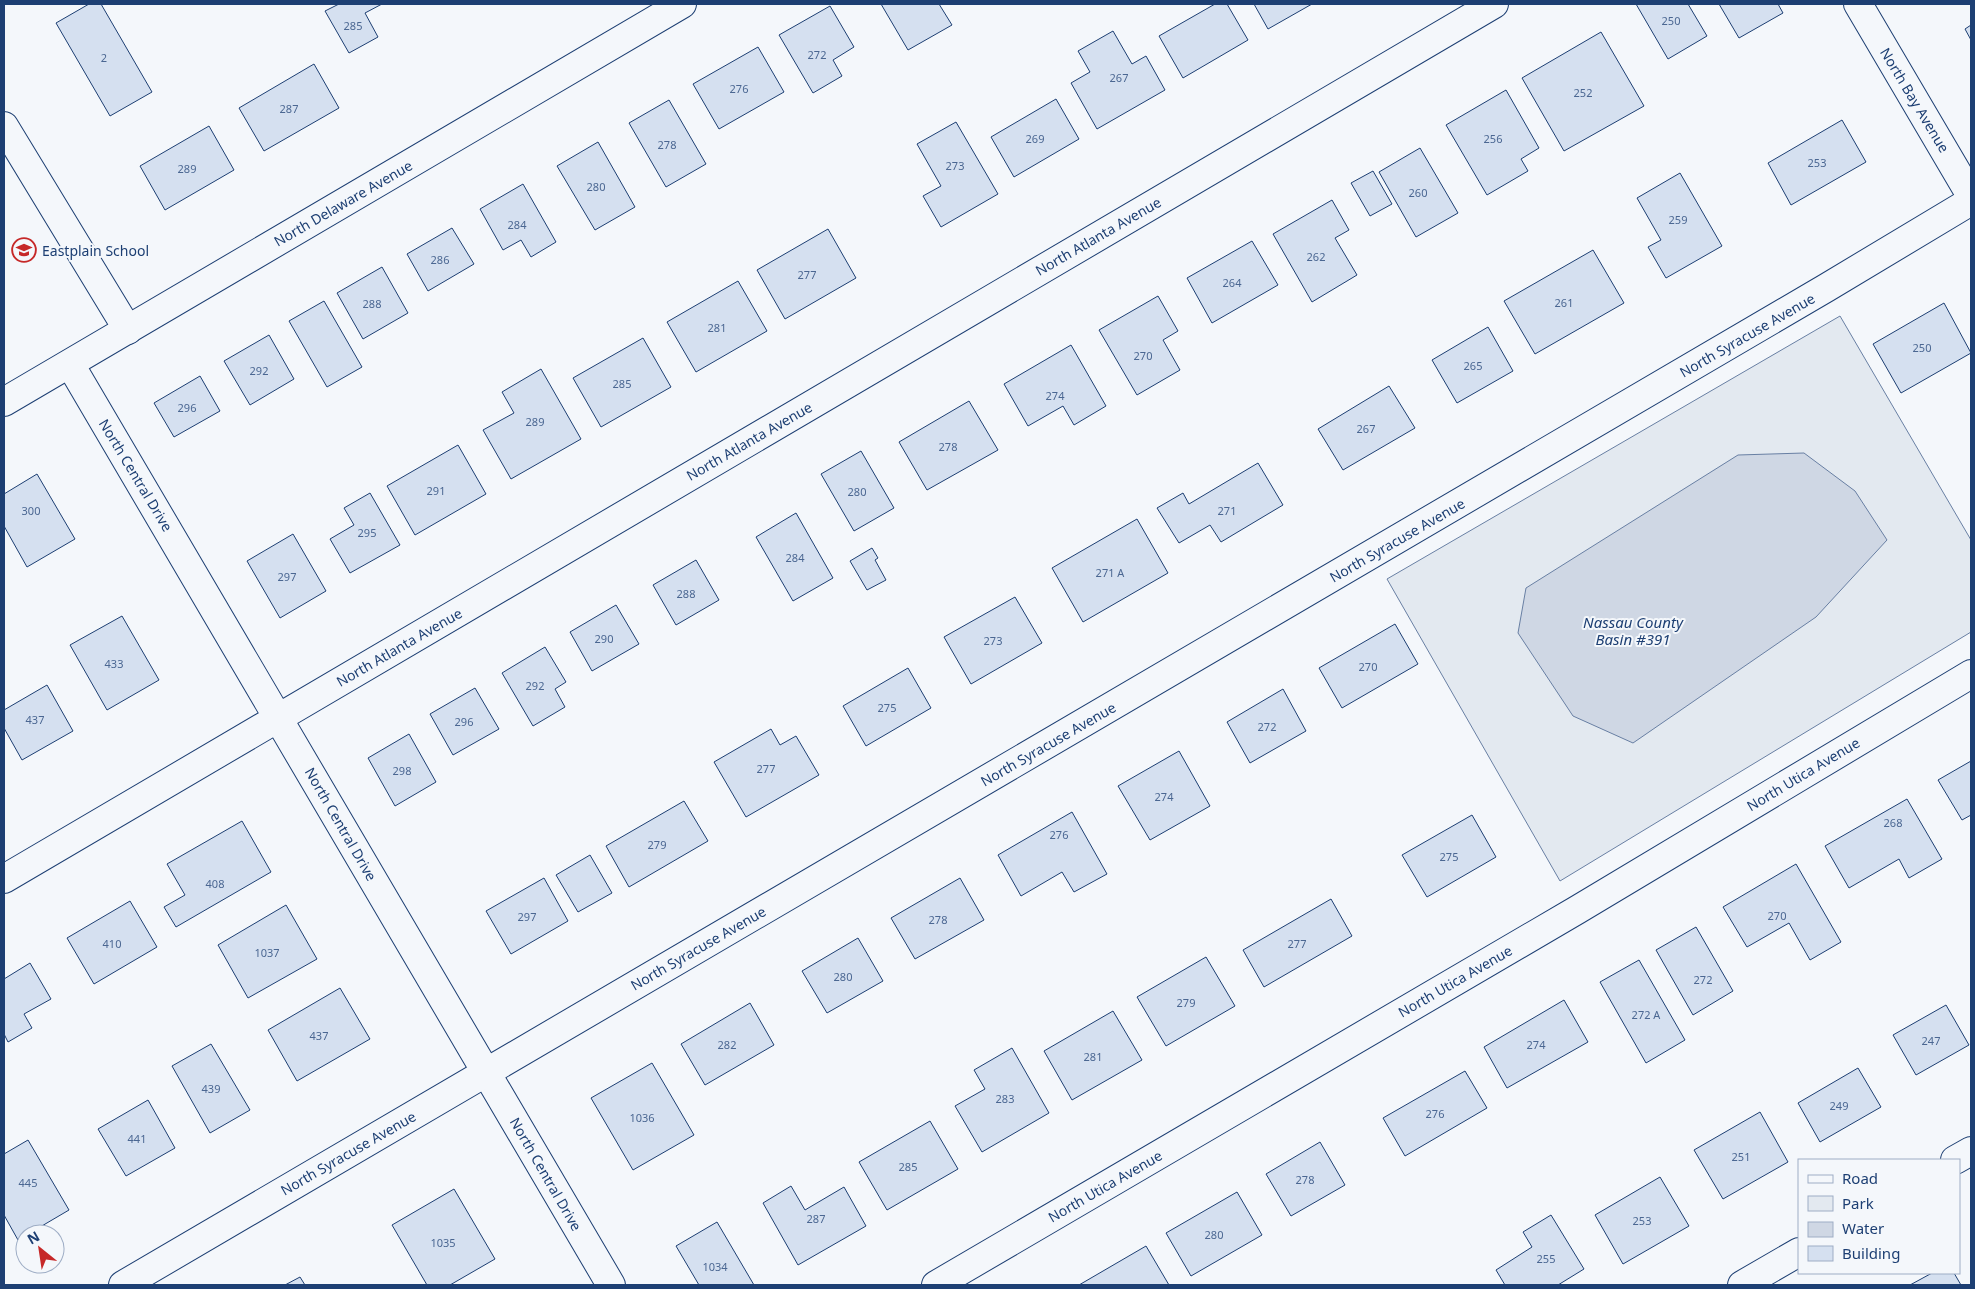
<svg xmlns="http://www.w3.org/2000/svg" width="1975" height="1289" viewBox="0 0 1975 1289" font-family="'Noto Sans',sans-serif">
	<rect width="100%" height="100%" fill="#f4f7fb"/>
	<!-- green -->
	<path fill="#e3e9f0" stroke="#687fa3" d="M1840 316 1971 540V632L1560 881 1387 579Z"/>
	<!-- water -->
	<path fill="#cfd7e4" stroke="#687fa3" d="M1804 453 1855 491 1887 540 1816 617 1633 743 1573 716 1518 633 1526 588 1738 455Z"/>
	<!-- building -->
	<g fill="#d5e0f0" stroke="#1d3f73">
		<path d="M89 4H101L152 92 110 116 56 23Z"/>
		<path d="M339 4H382L365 13 378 37 349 53 325 11Z"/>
		<path d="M881 4H939L952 25 908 50Z"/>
		<path d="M1215 4H1227L1248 40 1183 78 1159 36Z"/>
		<path d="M1254 4H1312L1268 29Z"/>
		<path d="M1636 4H1688L1707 36 1668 59Z"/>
		<path d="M1719 4H1778L1783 13 1739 38Z"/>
		<path d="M830 6 854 47 833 60 842 76 813 93 779 35Z"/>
		<path d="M1971 25V40L1965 29Z"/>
		<path d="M1113 31 1132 64 1146 56 1165 90 1097 129 1071 83 1090 72 1078 51Z"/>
		<path d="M1601 32 1644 106 1564 151 1522 78Z"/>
		<path d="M758 47 784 92 719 129 693 84Z"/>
		<path d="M314 64 339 108 264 151 239 108Z"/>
		<path d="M1506 90 1539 148 1521 159 1528 171 1487 195 1446 125Z"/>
		<path d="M1056 99 1079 139 1014 177 991 137Z"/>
		<path d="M669 100 706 164 666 187 629 123Z"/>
		<path d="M1842 120 1866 162 1791 205 1768 163Z"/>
		<path d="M956 122 998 194 941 227 923 196 941 186 917 144Z"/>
		<path d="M209 126 234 170 165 210 140 166Z"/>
		<path d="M598 142 635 207 595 230 557 166Z"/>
		<path d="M1420 148 1458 213 1416 237 1379 172Z"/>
		<path d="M1373 171 1392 204 1370 216 1351 183Z"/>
		<path d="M1680 173 1722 246 1666 278 1648 247 1661 240 1637 198Z"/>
		<path d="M523 184 556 242 531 257 521 240 503 250 480 209Z"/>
		<path d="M1332 200 1349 230 1335 238 1357 275 1312 302 1273 234Z"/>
		<path d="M452 228 474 264 428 291 407 254Z"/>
		<path d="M828 229 856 278 785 319 757 270Z"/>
		<path d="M1252 241 1278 285 1212 323 1187 278Z"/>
		<path d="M1593 250 1624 303 1535 354 1504 301Z"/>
		<path d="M382 267 408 313 363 339 337 293Z"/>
		<path d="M738 281 767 331 696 372 667 322Z"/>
		<path d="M1158 296 1178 331 1163 340 1180 370 1137 395 1099 330Z"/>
		<path d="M324 301 362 367 327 387 289 321Z"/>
		<path d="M1944 303 1971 353 1901 393 1873 344Z"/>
		<path d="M1488 327 1513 371 1457 403 1432 360Z"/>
		<path d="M269 335 294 379 250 405 224 361Z"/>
		<path d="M643 338 671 387 601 427 573 378Z"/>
		<path d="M1071 345 1106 406 1074 425 1063 406 1028 426 1004 384Z"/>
		<path d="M541 369 581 439 511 479 483 430 514 413 502 392Z"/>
		<path d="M200 376 220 411 174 437 154 403Z"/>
		<path d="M1389 386 1415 428 1343 470 1318 429Z"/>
		<path d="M969 401 998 450 927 490 899 442Z"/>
		<path d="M458 445 486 494 415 535 387 486Z"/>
		<path d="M861 451 894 508 854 531 821 474Z"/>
		<path d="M1258 463 1283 505 1221 542 1210 525 1179 543 1157 508 1183 493 1189 504Z"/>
		<path d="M37 474 75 539 27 567 4 526V494Z"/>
		<path d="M370 493 400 545 350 573 330 539 354 525 344 508Z"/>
		<path d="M796 513 833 578 793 601 756 537Z"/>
		<path d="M1137 519 1168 573 1083 622 1052 568Z"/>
		<path d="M293 534 326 591 280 618 247 561Z"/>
		<path d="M872 548 878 558 875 560 886 580 867 590 850 561Z"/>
		<path d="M696 560 719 600 676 625 653 585Z"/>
		<path d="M1015 597 1042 643 971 684 944 637Z"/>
		<path d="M616 605 639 644 592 671 570 632Z"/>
		<path d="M122 616 159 680 107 710 70 645Z"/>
		<path d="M1395 624 1418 664 1342 708 1319 668Z"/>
		<path d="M545 647 566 682 555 689 565 707 533 726 502 673Z"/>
		<path d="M908 668 931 708 866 746 843 706Z"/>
		<path d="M47 685 73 731 22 760 4 728V710Z"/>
		<path d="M475 688 499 729 453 755 430 714Z"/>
		<path d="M1283 689 1306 731 1250 763 1227 722Z"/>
		<path d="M771 729 780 745 796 736 819 775 746 817 714 762Z"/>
		<path d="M409 734 436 782 395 806 368 758Z"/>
		<path d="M1179 751 1210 806 1150 840 1118 786Z"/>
		<path d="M1971 761V815L1962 820 1938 780Z"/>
		<path d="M1907 799 1942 859 1909 878 1899 859 1849 888 1825 846Z"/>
		<path d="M684 801 708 841 629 887 606 846Z"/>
		<path d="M1072 812 1107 874 1074 892 1062 872 1021 896 998 855Z"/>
		<path d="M1472 815 1496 857 1427 897 1402 855Z"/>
		<path d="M242 821 271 872 176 927 164 907 185 895 167 864Z"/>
		<path d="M590 855 612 893 578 912 556 875Z"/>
		<path d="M1796 864 1841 942 1810 960 1789 923 1747 947 1723 907Z"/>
		<path d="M544 878 568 921 511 954 486 911Z"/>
		<path d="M960 878 984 920 915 959 891 918Z"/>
		<path d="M1331 899 1352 936 1264 987 1243 950Z"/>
		<path d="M130 901 157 947 94 984 67 938Z"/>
		<path d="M286 905 317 959 248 998 218 945Z"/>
		<path d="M1696 927 1733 991 1693 1015 1656 950Z"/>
		<path d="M858 938 883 981 827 1013 802 971Z"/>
		<path d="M1206 957 1235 1006 1166 1046 1137 997Z"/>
		<path d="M1639 960 1685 1040 1646 1063 1600 982Z"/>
		<path d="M30 963 51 999 24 1014 32 1028 8 1042 4 1034V979Z"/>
		<path d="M340 988 370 1039 297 1081 268 1030Z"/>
		<path d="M1564 1000 1588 1042 1507 1088 1484 1047Z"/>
		<path d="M750 1003 774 1045 705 1085 681 1044Z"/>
		<path d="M1946 1005 1969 1045 1916 1075 1893 1035Z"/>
		<path d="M1113 1011 1142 1060 1072 1100 1044 1051Z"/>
		<path d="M211 1044 250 1110 210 1133 172 1066Z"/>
		<path d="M1012 1048 1049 1113 982 1152 955 1106 985 1089 974 1070Z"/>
		<path d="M652 1063 694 1135 633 1170 591 1098Z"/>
		<path d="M1858 1068 1881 1107 1820 1142 1798 1103Z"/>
		<path d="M1465 1071 1487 1108 1405 1156 1383 1118Z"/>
		<path d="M148 1100 175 1148 126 1176 98 1129Z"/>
		<path d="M1760 1112 1788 1162 1723 1199 1694 1150Z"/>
		<path d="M930 1121 958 1169 887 1210 859 1162Z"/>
		<path d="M28 1140 69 1210 18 1240 4 1215V1154Z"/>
		<path d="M1320 1142 1345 1185 1291 1216 1266 1174Z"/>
		<path d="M1660 1177 1689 1226 1623 1264 1595 1215Z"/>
		<path d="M791 1186 805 1210 844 1187 866 1226 798 1265 763 1203Z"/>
		<path d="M454 1189 495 1259 450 1285H427L392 1225Z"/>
		<path d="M1237 1192 1262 1235 1191 1276 1166 1233Z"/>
		<path d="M1551 1215 1584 1269 1558 1285H1505L1496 1270 1532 1247 1523 1232Z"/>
		<path d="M717 1222 754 1285H699L676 1246Z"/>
		<path d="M1146 1246 1169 1285H1079Z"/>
		<path d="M1932 1273H1954L1961 1285H1910Z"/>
		<path d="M300 1277 305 1285H285Z"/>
	</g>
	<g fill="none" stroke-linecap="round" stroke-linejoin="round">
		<!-- minor casing -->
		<g stroke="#1d3f73" stroke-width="30">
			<g id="minor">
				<path d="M1858 4 1971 196"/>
				<path d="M4 126 128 330"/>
				<path d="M70 364 611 1285"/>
				<path d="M4 402 682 4"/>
				<path d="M4 879 1494 4"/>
				<path d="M1955 1160 1971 1151"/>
				<path d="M123 1285 1826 288 1971 201"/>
				<path d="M936 1285 1577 910 1971 674"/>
				<path d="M1742 1285 1799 1252"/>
			</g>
		</g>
		<!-- minor -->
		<use href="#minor" stroke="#f4f7fb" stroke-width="28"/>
	</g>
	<!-- icons -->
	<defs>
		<g id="school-ring" transform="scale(1.25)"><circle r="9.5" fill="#f4f7fb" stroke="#c62828" stroke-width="1.5"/><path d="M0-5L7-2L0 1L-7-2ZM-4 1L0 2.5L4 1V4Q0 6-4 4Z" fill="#c62828"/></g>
	</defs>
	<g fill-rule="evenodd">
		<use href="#school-ring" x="24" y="250"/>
	</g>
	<g text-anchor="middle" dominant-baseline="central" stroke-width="4" stroke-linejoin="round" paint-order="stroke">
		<!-- number labels -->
		<g font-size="11" fill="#4b6792">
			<text x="1671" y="20">250</text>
			<text x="353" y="25">285</text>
			<text x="817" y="54">272</text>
			<text x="104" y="57">2</text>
			<text x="1119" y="77">267</text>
			<text x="739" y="88">276</text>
			<text x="1583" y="92">252</text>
			<text x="289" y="108">287</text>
			<text x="1035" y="138">269</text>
			<text x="1493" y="138">256</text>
			<text x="667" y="144">278</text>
			<text x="1817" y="162">253</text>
			<text x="955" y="165">273</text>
			<text x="187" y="168">289</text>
			<text x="596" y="186">280</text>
			<text x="1418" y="192">260</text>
			<text x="1678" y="219">259</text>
			<text x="517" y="224">284</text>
			<text x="1316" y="256">262</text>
			<text x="440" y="259">286</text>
			<text x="807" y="274">277</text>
			<text x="1232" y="282">264</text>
			<text x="1564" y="302">261</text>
			<text x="372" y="303">288</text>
			<text x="717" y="327">281</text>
			<text x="1922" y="347">250</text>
			<text x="1143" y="355">270</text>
			<text x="1473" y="365">265</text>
			<text x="259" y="370">292</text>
			<text x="622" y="383">285</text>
			<text x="1055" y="395">274</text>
			<text x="187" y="407">296</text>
			<text x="535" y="421">289</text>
			<text x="1366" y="428">267</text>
			<text x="948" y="446">278</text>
			<text x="436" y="490">291</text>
			<text x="857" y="491">280</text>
			<text x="31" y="510">300</text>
			<text x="1227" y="510">271</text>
			<text x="367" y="532">295</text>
			<text x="795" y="557">284</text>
			<text x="1110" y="572">271 A</text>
			<text x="287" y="576">297</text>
			<text x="686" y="593">288</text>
			<text x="604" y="638">290</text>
			<text x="993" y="640">273</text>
			<text x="114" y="663">433</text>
			<text x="1368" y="666">270</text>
			<text x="535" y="685">292</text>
			<text x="887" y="707">275</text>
			<text x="35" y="719">437</text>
			<text x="464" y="721">296</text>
			<text x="1267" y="726">272</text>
			<text x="766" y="768">277</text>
			<text x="402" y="770">298</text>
			<text x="1164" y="796">274</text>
			<text x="1893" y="822">268</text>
			<text x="1059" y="834">276</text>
			<text x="657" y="844">279</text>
			<text x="1449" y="856">275</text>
			<text x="215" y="883">408</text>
			<text x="1777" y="915">270</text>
			<text x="527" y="916">297</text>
			<text x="938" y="919">278</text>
			<text x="112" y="943">410</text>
			<text x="1297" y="943">277</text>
			<text x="267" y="952">1037</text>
			<text x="843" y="976">280</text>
			<text x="1703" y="979">272</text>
			<text x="1186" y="1002">279</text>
			<text x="1646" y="1014">272 A</text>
			<text x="319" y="1035">437</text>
			<text x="1931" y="1040">247</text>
			<text x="727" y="1044">282</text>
			<text x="1536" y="1044">274</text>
			<text x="1093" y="1056">281</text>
			<text x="211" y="1088">439</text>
			<text x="1005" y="1098">283</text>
			<text x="1839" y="1105">249</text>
			<text x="1435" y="1113">276</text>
			<text x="642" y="1117">1036</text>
			<text x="137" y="1138">441</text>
			<text x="1741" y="1156">251</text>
			<text x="908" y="1166">285</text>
			<text x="1305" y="1179">278</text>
			<text x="28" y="1182">445</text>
			<text x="816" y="1218">287</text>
			<text x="1642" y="1220">253</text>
			<text x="1214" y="1234">280</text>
			<text x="443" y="1242">1035</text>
			<text x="1546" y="1258">255</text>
			<text x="715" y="1266">1034</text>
		</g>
		<!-- street labels -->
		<g font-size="14" fill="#1d3f73" stroke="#f4f7fb">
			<text transform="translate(1915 100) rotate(59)">North Bay Avenue</text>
			<text transform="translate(343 203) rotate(-30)">North Delaware Avenue</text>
			<text transform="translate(1098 236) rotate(-30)">North Atlanta Avenue</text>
			<text transform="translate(1747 335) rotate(-30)">North Syracuse Avenue</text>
			<text transform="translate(749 441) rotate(-30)">North Atlanta Avenue</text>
			<text transform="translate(136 475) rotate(59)">North Central Drive</text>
			<text transform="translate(1397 540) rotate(-30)">North Syracuse Avenue</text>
			<text transform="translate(399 647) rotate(-30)">North Atlanta Avenue</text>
			<text transform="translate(1048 744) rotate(-30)">North Syracuse Avenue</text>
			<text transform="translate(1803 774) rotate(-31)">North Utica Avenue</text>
			<text transform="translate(341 824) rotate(60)">North Central Drive</text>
			<text transform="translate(698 948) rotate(-30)">North Syracuse Avenue</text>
			<text transform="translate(1455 981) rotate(-30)">North Utica Avenue</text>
			<text transform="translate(348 1153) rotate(-30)">North Syracuse Avenue</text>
			<text transform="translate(546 1174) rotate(60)">North Central Drive</text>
			<text transform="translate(1105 1186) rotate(-30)">North Utica Avenue</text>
		</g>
		<!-- poi labels -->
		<g font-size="14" fill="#1d3f73" stroke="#f4f7fb" text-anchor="start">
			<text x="42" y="250">Eastplain School</text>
		</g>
		<!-- water labels -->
		<g font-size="15" font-style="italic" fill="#1d3f73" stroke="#f4f7fb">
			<text x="1633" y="622">Nassau County<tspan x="1633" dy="17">Basin #391</tspan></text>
		</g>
	</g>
	<!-- border -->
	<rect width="1975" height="1289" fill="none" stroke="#1d3f73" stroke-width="10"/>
	<!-- legend -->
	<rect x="1798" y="1159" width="162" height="115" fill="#f4f7fb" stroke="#9eadc5"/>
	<rect x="1808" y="1175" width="25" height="8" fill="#f4f7fb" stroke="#9eadc5"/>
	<text x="1842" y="1184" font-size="15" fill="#1d3f73">Road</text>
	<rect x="1808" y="1196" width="25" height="15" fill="#e3e9f0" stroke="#9eadc5"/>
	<text x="1842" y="1209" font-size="15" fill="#1d3f73">Park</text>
	<rect x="1808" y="1222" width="25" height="15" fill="#cfd7e4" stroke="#9eadc5"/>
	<text x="1842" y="1234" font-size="15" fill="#1d3f73">Water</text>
	<rect x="1808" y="1246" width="25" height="15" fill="#d5e0f0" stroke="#9eadc5"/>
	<text x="1842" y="1259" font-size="15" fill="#1d3f73">Building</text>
	<!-- north arrow -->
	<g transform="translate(40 1249) rotate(330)"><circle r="24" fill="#f4f7fb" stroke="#9eadc5"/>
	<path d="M0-4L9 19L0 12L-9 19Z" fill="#c62828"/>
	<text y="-8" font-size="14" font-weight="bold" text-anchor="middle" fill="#1d3f73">N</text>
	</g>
</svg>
